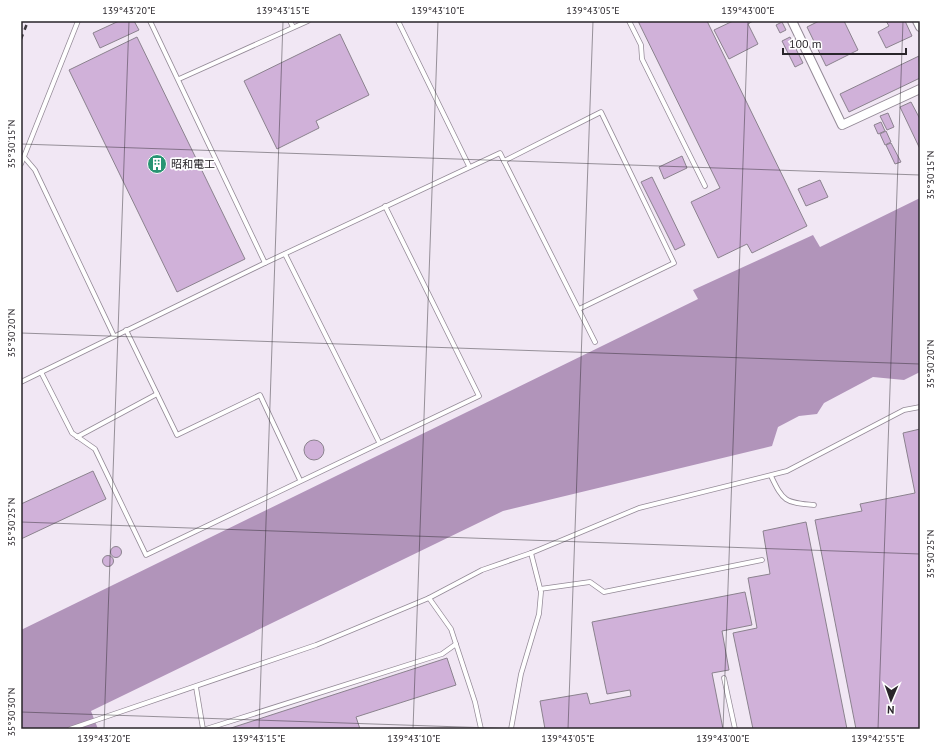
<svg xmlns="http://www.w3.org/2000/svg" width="941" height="750" viewBox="0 0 941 750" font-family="'PT Sans','Noto Sans JP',sans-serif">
	<rect width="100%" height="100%" fill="#f1e7f4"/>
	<!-- water -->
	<path fill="#b194ba" d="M920 198V372L904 380 873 377 824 403 817 414 799 416 778 427 772 446 503 511 91 711 98 729H21V630L698 299 693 290 813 235 820 247Z"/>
	<!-- building -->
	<g fill="#d0b1d9" stroke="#8b828e">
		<path d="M119 21H134L139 30 100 48 93 33Z"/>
		<path d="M638 21H707L807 226 752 253 747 244 718 258 691 202 720 188Z"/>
		<path d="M733 21H753L748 24 758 44 729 59 714 30Z"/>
		<path d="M819 21H844L858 50 826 66 807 27Z"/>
		<path d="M886 21H905L912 36 886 48 878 32 889 26Z"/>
		<path d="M782 22 786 30 780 33 776 25Z"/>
		<path d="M340 34 369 95 316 121 319 128 277 149 244 81Z"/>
		<path d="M137 37 245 259 177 292 69 70Z"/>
		<path d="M790 37 803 63 795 67 782 41Z"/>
		<path d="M919 56 920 78 849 112 840 94Z"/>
		<path d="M911 102 920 119V149L900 107Z"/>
		<path d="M888 113 894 127 887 130 880 116Z"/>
		<path d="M881 122 885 131 878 134 874 125Z"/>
		<path d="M886 131 891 142 885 145 880 134Z"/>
		<path d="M891 143 901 162 895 164 886 145Z"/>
		<path d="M682 156 687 168 664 179 659 167Z"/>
		<path d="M652 177 685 245 675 250 641 182Z"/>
		<path d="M820 180 828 197 806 206 798 189Z"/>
		<path d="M920 429V729H856L815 520 862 511 860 504 915 493 903 433Z"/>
		<circle cx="314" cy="450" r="10"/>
		<path d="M93 471 106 499 21 539V504Z"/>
		<path d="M806 522 847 729H753L733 633 757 628 748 578 770 574 763 531Z"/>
		<circle cx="116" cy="552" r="5.5"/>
		<circle cx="108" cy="561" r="5.5"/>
		<path d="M745 592 752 625 722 631 729 670 712 673 723 729H545L540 701 587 693 590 704 631 696 630 690 607 694 592 622Z"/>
		<path d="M447 658 456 685 356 717 360 729H228Z"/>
	</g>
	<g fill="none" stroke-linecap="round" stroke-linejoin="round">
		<!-- lane casing -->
		<g stroke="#948a97" stroke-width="5.5">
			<g id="lane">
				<path d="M150 21 265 263"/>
				<path d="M290 21 293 27"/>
				<path d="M398 21 469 166"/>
				<path d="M629 21 641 45 642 59 705 186"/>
				<path d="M179 79 308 21"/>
				<path d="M24 157 35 170 114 336"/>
				<path d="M504 161 601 112 674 263 579 309"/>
				<path d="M21 164 78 21"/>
				<path d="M285 254 379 442"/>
				<path d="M126 330 177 435 260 395 300 480"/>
				<path d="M41 372 72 433 95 449 146 555 479 396 385 206"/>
				<path d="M21 382 265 263 500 153 595 342"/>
				<path d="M77 437 157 394"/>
				<path d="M771 476C783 501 785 503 814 505"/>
				<path d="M540 589 590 582 604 592 762 560"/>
				<path d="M429 598 482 570 531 553 639 508 787 471 904 410 920 407"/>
				<path d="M724 678 735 729"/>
				<path d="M196 687 203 729"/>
				<path d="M70 729 316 645 429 598 451 629 475 702 481 729"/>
				<path d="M206 729 442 654 456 644"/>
				<path d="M511 729 521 674 539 614 541 592 531 553"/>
			</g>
		</g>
		<!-- street casing -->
		<g stroke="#948a97" stroke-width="10">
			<g id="street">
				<path d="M792 21 842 125 920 89"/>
				<path d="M917 21 920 27"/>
			</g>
		</g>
		<!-- lane -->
		<use href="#lane" stroke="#fff" stroke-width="4"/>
		<!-- street -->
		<use href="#street" stroke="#fff" stroke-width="8"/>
		<!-- rail -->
		<path stroke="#3e393f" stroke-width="2.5" stroke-dasharray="5 5" stroke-linecap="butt" d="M21 39 28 21"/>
	</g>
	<!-- ticks -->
	<path fill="none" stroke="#29252a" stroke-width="1" stroke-opacity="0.45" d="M21 144 920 175M21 333 920 364M21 522 920 554M21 712 520 729M104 729 129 21M259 729 283 21M413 729 438 21M568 729 593 21M723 729 748 21M878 729 903 21"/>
	<!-- icons -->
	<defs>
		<g id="building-disc" transform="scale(1)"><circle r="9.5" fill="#289473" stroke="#fff"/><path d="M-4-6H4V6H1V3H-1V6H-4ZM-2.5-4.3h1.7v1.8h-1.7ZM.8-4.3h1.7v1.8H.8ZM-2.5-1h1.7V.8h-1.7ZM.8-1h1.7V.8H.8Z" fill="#fff"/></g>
	</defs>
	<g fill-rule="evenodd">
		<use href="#building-disc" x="157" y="164"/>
	</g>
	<g text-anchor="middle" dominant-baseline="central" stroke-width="3.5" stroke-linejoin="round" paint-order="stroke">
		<!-- poi labels -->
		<g font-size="11" fill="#29252a" stroke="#fff" text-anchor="start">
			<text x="171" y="164">昭和電工</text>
		</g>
	</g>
	<!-- border -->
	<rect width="941" height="750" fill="none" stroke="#ffffff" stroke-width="44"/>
	<!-- north arrow -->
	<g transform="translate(891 700) rotate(182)" stroke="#ffffff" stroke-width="3" paint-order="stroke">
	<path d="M0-3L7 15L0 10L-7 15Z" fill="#29252a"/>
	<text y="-6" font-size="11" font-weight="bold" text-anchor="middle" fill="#29252a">N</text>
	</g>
	<!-- scale -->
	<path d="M783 48v6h123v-6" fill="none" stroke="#29252a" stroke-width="2"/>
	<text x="789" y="48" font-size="12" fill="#29252a" stroke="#ffffff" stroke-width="3" paint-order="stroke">100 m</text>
	<rect x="22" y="22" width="897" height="706" fill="none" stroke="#29252a" stroke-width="1.5"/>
	<g font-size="10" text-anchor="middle" fill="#29252a">
		<text x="129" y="14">139°43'20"E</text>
		<text x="283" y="14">139°43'15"E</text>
		<text x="438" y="14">139°43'10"E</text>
		<text x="593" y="14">139°43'05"E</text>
		<text x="748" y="14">139°43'00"E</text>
		<text transform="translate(11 144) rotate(-90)" y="4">35°30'15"N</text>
		<text transform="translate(930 175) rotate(-90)" y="4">35°30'15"N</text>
		<text transform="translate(11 333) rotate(-90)" y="4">35°30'20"N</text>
		<text transform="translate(930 364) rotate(-90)" y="4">35°30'20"N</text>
		<text transform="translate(11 522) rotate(-90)" y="4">35°30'25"N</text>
		<text transform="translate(930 554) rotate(-90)" y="4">35°30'25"N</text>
		<text transform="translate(11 712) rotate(-90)" y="4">35°30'30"N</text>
		<text x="104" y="742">139°43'20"E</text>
		<text x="259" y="742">139°43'15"E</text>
		<text x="414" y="742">139°43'10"E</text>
		<text x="568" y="742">139°43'05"E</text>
		<text x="723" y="742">139°43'00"E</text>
		<text x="878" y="742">139°42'55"E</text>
	</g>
</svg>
